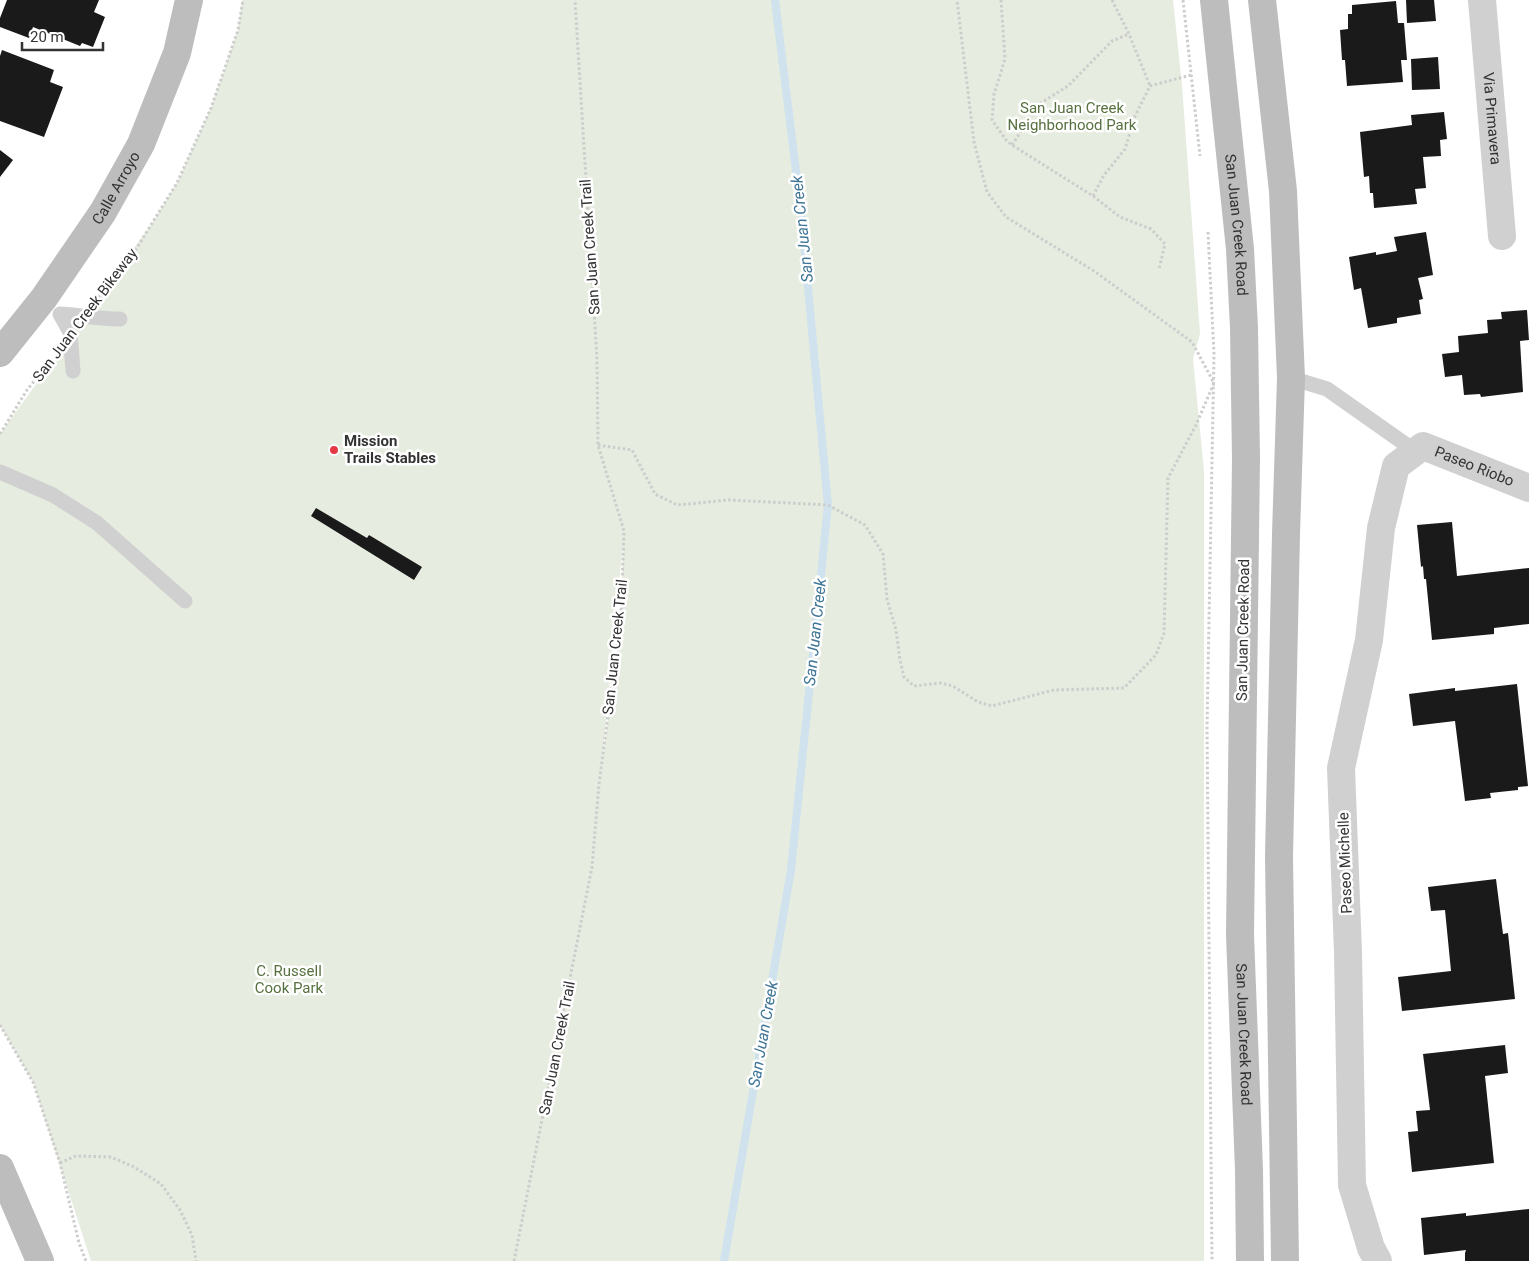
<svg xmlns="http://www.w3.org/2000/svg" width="1529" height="1261" viewBox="0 0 1529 1261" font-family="Roboto,sans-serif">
	<rect width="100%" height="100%" fill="#fff"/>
	<!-- green -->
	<path fill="#e6ecdf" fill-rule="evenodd" d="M242 0H1173L1182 85 1200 334 1193 359 1204 471V1261H91L33 1082 0 1025V434L153 222 177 183 211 108 238 30ZM623 541 621 616 602 763 623 542Z"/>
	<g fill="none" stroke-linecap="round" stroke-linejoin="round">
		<!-- stream -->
		<path stroke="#cfe2ee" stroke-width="8" d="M724 1261 791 870 828 505 801 211 775 0"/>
	</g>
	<!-- building -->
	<g fill="#1a1a1a">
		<path d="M7 0H99L94 12 105 17 93 47 82 43 80 46 33 27 29 38 0 27V18Z"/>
		<path d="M1406 0H1434L1436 21 1407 23Z"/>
		<path d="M1396 1 1398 23H1404L1407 60H1401L1403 82 1347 86 1345 60H1342L1340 30 1348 29V14H1352V5Z"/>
		<path d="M2 50 54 70 50 82 63 87 44 137 0 121V56Z"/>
		<path d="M1438 57 1440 89 1412 90 1411 59Z"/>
		<path d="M1444 112 1447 139 1440 140 1441 156 1423 157 1426 188 1415 189 1417 204 1374 208 1373 193H1370L1369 176 1364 177 1360 132 1412 125 1411 115Z"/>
		<path d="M0 150 13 160 0 177Z"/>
		<path d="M1426 232 1433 275 1418 278 1423 299 1419 300 1421 314 1397 318V323L1368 328 1361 288 1354 290 1349 257 1376 252V255L1397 251 1394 237Z"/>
		<path d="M1527 310 1529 340 1520 341 1523 392 1481 397 1480 394 1464 395 1462 375 1445 377 1442 354 1459 352 1458 336 1488 333 1487 320 1502 319 1501 312Z"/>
		<path d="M316 508 367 538 369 535 422 567 414 580 311 516Z"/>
		<path d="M1452 522 1457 576 1529 568V624L1494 628V634L1432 640 1426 579H1424L1423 566 1421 567 1417 525Z"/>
		<path d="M1517 684 1528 786 1518 787V790L1490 793 1491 798 1465 801 1455 721 1413 726 1409 694 1455 688V691Z"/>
		<path d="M1496 879 1503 934 1508 933 1515 999 1402 1011 1398 977 1451 971 1445 910 1431 911 1428 887Z"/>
		<path d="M1505 1045 1508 1073 1485 1076 1494 1163 1412 1172 1408 1132 1418 1131 1416 1111 1430 1110 1423 1054Z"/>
		<path d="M1529 1209V1261H1465V1253L1466 1250 1424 1255 1421 1218 1466 1213V1216Z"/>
	</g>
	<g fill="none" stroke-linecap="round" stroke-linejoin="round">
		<!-- path -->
		<g stroke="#cdcdcd" stroke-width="3" stroke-dasharray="2.5 2.5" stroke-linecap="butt">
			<path d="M1001 0 1005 59 994 94 992 120 1006 140 1012 145 1093 196 1120 217 1151 229 1165 244 1159 269"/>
			<path d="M1112 0 1129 34 1150 86"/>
			<path d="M1183 0 1200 156"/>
			<path d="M1012 145 1039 104 1068 86 1112 41 1129 34"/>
			<path d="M1093 196 1104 175 1125 149 1135 116 1150 86 1191 75"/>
			<path d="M1208 232 1214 354 1207 728 1212 1261"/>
			<path d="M98 297 120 275 177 183 211 108 238 30 243 0"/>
			<path d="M0 434 27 390 51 360"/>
			<path d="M598 445 632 450 655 494 677 505 729 500 828 505 865 525 883 554 887 599 896 630 900 660 904 677 914 686 940 683 953 686 978 702 992 706 1054 690 1124 688 1156 655 1164 633 1168 478 1196 425 1214 383 1192 342 1094 271 1006 217 987 192 974 142 957 0"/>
			<path d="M0 1025 33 1082 60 1163 79 1243 86 1261"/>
			<path d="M60 1163 76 1156 111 1157 134 1167 161 1184 180 1210 192 1235 196 1261"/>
			<path d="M514 1261 592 867 599 784 621 616 624 531 598 445 597 359 575 0"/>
		</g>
		<!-- lane -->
		<g stroke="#d0d0d0" stroke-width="15">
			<path d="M73 371 70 332 60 314C80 315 99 319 120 319"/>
			<path d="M1291 378 1327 389 1415 451"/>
			<path d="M0 472 53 495 97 523 185 601"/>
		</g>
		<!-- street -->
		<g stroke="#d0d0d0" stroke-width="28">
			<path id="s1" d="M1482 0 1502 236"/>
			<path id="s2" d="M1378 1261 1371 1248 1352 1185 1348 952 1341 768 1369 640 1381 528 1396 466 1423 446 1529 488"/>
		</g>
		<!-- secondary -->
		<g stroke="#bdbdbd" stroke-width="28">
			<path id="s3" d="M1214 0 1240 249 1244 328 1246 458 1240 935 1249 1170 1250 1261"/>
			<path d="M1262 0 1283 191 1291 378 1286 534 1279 857 1285 1261"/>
			<path id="s4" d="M0 353 44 298 103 212 141 144 177 53 189 0"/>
			<path d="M0 1168 40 1261"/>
		</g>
	</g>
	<!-- markers -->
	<circle fill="#e63946" stroke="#fff" stroke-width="2" cx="334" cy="450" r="5"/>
	<g text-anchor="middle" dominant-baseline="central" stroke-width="5" stroke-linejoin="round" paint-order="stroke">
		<!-- park labels -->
		<g font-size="15" fill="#56703f" stroke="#fff">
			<text x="1072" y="108">San Juan Creek<tspan x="1072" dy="17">Neighborhood Park</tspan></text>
			<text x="289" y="971">C. Russell<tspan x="289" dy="17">Cook Park</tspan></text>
		</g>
		<!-- street labels -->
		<g font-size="15" fill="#333" stroke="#fff">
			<text stroke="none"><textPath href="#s1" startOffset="119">Via Primavera</textPath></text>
			<text stroke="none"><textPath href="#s4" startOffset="202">Calle Arroyo</textPath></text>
			<text stroke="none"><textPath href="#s3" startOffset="226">San Juan Creek Road</textPath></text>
			<text transform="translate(590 247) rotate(-94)">San Juan Creek Trail</text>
			<text transform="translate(85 315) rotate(-53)">San Juan Creek Bikeway</text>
			<text stroke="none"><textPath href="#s2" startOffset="894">Paseo Riobo</textPath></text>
			<text transform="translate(1243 630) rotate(-89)">San Juan Creek Road</text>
			<text transform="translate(615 647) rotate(-84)">San Juan Creek Trail</text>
			<text transform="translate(1345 863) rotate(-92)">Paseo Michelle</text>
			<text stroke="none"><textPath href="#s3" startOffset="1036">San Juan Creek Road</textPath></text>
			<text transform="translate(557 1048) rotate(-79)">San Juan Creek Trail</text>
		</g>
		<!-- poi labels -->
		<g font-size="15" font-weight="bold" fill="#333" stroke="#fff" text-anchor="start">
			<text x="344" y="441">Mission<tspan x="344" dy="17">Trails Stables</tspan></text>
		</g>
		<!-- water labels -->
		<g font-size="16" font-style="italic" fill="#3f7597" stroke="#fff">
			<text transform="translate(802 229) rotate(-96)">San Juan Creek</text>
			<text transform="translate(815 632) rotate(-84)">San Juan Creek</text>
			<text transform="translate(763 1034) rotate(-80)">San Juan Creek</text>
		</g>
	</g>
	<!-- scale -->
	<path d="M22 42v8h81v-8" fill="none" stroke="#333333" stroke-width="2.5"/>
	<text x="30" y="42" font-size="15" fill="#333333" stroke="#ffffff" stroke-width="4" paint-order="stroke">20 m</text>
</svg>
